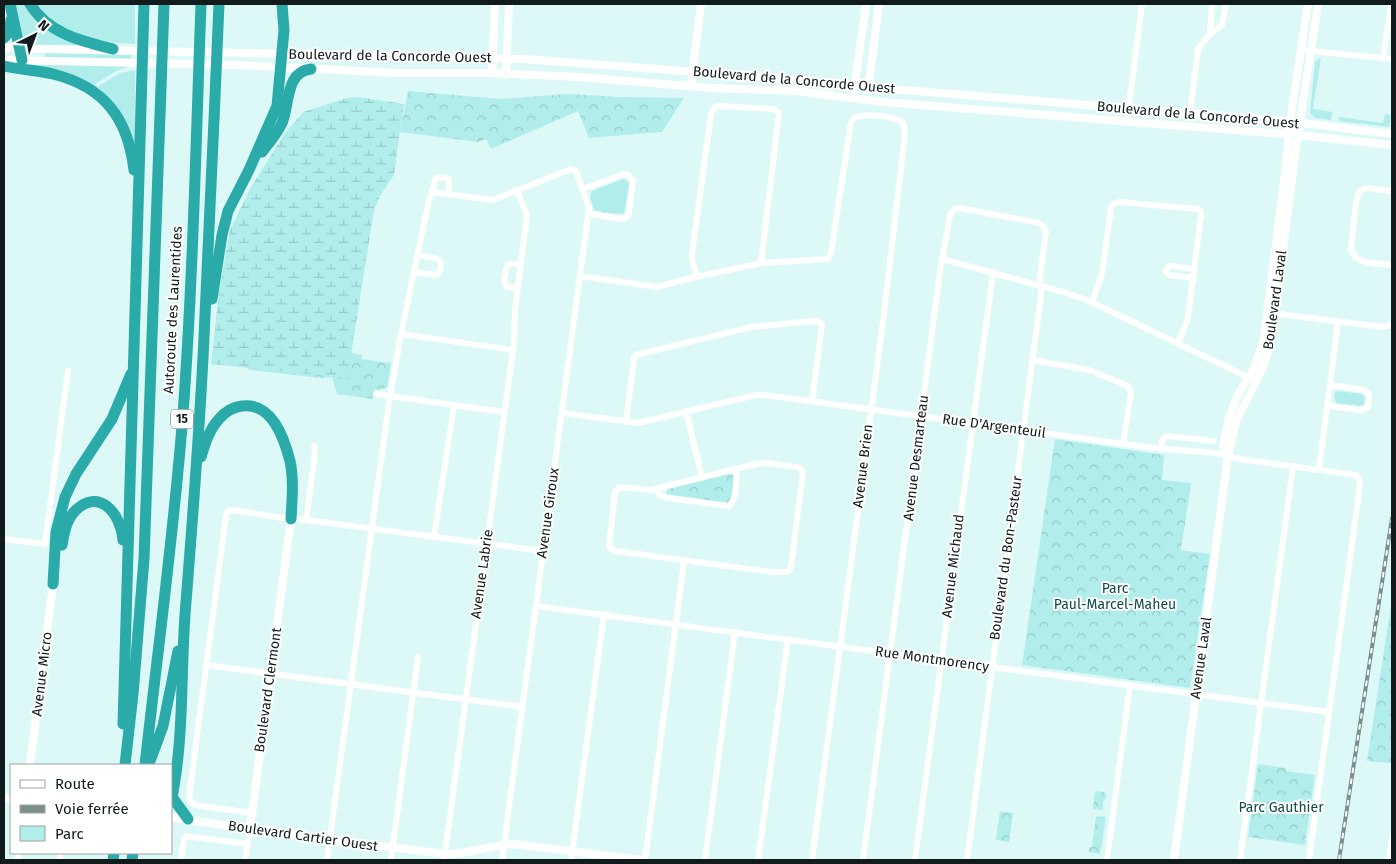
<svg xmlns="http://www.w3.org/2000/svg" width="1396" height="864" viewBox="0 0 1396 864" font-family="'Fira Sans',sans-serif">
	<defs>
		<pattern id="forest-crowns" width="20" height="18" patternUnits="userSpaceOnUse" patternTransform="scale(1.25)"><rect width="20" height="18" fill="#b1edeb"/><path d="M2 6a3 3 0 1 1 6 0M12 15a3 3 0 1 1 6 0" fill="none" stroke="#97cbc9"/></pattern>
		<pattern id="wetland-marsh" width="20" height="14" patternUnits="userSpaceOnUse" patternTransform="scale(1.25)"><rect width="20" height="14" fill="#b1edeb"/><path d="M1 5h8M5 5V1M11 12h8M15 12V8" fill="none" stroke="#97cbc9"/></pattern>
	</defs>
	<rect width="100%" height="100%" fill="#dcf9f8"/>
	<!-- green -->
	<g fill="#b1edeb">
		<path d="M14 4H26L77 43V46L24 45Z"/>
		<path d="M34 4H135V44L103 42 58 28Z"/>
		<path d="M45 53 131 55V59L45 57Z"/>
		<path d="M1321 58 1313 109 1332 112 1331 120 1315 118 1310 113 1315 62Z"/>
		<path d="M28 64 130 66 116 71 95 84 97 87 120 73 135 70 136 145H132L106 98 28 67Z"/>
		<path d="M1385 114 1391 115 1389 127 1339 121V117L1383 123Z"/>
		<path d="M623 179 627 181 629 184 624 214 608 213V211L606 213 594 210 590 197 592 191Z"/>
		<path d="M1339 391 1362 394 1365 398 1364 404 1360 406H1355V403L1353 405 1336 403 1334 396 1335 392Z"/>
	</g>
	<!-- forest -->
	<g fill="url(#forest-crowns)">
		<path d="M408 91 500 99 567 94 620 97 684 98 662 132 589 138 578 111 491 149 486 139 478 142 400 132Z"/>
		<path d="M347 352 362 355 361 359 391 363 387 387 381 390 375 389 373 399 337 394 332 377 321 378 250 370 242 365Z"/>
		<path d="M1055 439 1164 455 1162 480 1191 483 1181 550 1210 554 1190 688 1022 665Z"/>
		<path d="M729 474 733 475 734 478 731 500 728 503 666 494 668 489Z"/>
		<path d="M1392 599V763L1367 761Z"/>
		<path d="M1258 764 1286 768V771L1315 775 1305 845 1248 837Z"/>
		<path d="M1095 791 1104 792 1107 796 1103 801V810L1093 809Z"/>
		<path d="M1000 811 1013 813 1009 842 996 840Z"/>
		<path d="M1096 816 1106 817 1100 854 1089 852V847H1092Z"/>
	</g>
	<!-- wetland -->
	<path fill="url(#wetland-marsh)" d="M359 97 404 104 394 175 381 194 374 210 350 361 352 376 349 378 211 364 219 291 230 230 251 187 285 133 303 112 347 98Z"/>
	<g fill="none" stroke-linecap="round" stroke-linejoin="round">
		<!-- minor -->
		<g stroke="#fff" stroke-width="6">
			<path d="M1210 34 1212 4"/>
			<path d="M1301 50 1392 59"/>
			<path d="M1383 59 1391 4"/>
			<path d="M1190 113 1198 49 1210 34 1222 25 1226 4"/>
			<path d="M1127 121 1142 4"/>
			<path d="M583 189 624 174 628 175 633 180 629 213 627 217 622 219 589 214"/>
			<path d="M1392 191 1366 188 1359 192 1356 203 1351 248C1354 266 1378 263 1392 265"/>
			<path d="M431 192 493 200 571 169 576 171 589 208 502 860"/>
			<path d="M942 259 1063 292 1087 300 1252 379"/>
			<path d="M414 272 434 275 438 274 441 268V263L438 259 418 255"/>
			<path d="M580 276 657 287 691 278 761 263 828 259 831 253 851 122C853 118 856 116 861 116 870 114 897 116 904 124L905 134 884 313 812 860"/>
			<path d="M697 276 692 260V254L711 114 714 108 718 106 774 109 779 113 761 263"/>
			<path d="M1194 278 1169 275 1165 271 1169 266 1194 269"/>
			<path d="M517 288 507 287 504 281 507 265 510 264H520"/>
			<path d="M1092 302 1102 274 1111 208 1113 204 1119 202 1198 209 1201 212V216L1189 310 1187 321 1178 343"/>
			<path d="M1271 313 1382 327 1388 326 1392 323"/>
			<path d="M401 334 513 350"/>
			<path d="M1032 360 1089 370 1128 386 1131 393 1123 444"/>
			<path d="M376 394 503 412"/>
			<path d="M1327 406 1362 410 1368 407 1369 397 1368 393 1364 390 1330 385"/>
			<path d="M686 411 702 477"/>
			<path d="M562 413 638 423 756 395H765L1154 448 1216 453 1239 459 1356 475 1359 479 1360 485 1309 860"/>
			<path d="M626 422 634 358 636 355 751 327 813 321 819 322 822 324 812 401"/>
			<path d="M1161 448 1162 440 1167 436 1214 441"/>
			<path d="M768 463 796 467 800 468 803 472 791 567 788 572H772L615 551 609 547 615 492 619 487 651 490 756 464Z"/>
			<path d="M1319 469 1338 322"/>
			<path d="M655 489 659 494 667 498 729 506C737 500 737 478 736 469"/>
			<path d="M306 520 315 454 314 446"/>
			<path d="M434 537 454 405"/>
			<path d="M4 539 45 544 68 371"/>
			<path d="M536 606 1329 712"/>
			<path d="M206 665 523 707"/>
			<path d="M252 813 195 805 191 802 189 797 226 515 228 511 233 510 282 518 306 520 543 551"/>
			<path d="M18 860 19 853"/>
			<path d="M60 860V853"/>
			<path d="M181 860 184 839 186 836 248 844"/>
			<path d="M245 860 250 829"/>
			<path d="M327 860 389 402 401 334 429 200 436 178 444 177 449 180V194"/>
			<path d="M391 860 418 657"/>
			<path d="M444 860 514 343 515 310 527 215 517 190"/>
			<path d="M571 860 604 614"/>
			<path d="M645 860 684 561"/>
			<path d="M705 860 735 632"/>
			<path d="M758 860 788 639"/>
			<path d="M863 860 940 271 950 215 955 209 960 208 1039 223 1044 227 1046 232 1040 276 1041 295 967 860"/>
			<path d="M915 860 993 272"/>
			<path d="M1107 860 1130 685"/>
			<path d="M1240 860 1293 466"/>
			<path d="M1389 860 1392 836"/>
		</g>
		<!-- tertiary -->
		<g stroke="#fff" stroke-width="8">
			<path d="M4 48 523 59 777 78 854 86 1286 121 1392 134"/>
			<path d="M4 60 237 65 399 73H492L579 77 712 88 796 91 882 102 1298 135 1392 145"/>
			<path d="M492 73 495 4"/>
			<path d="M506 75 509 4"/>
			<path d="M691 85 701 4"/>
			<path d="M854 90 866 4"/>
			<path d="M868 90 879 4"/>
			<path d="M1228 456 1223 445 1229 417 1239 393 1255 366 1264 338 1285 173 1291 115 1308 4"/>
			<path d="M30 765 53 584"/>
			<path d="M4 798 11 799"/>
			<path d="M171 817 240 828 445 854C468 855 490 845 513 844L642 860"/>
			<path d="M250 829 291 519"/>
			<path d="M1174 860 1228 456 1237 419 1263 368 1271 341 1297 141 1318 4"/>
		</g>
		<!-- motorway -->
		<g stroke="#2aaba9" stroke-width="11">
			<path d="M10 4 22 60"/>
			<path d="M30 4C49 34 81 41 113 49"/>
			<path d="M4 38 9 32 11 20"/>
			<path d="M4 66C20 70 37 70 53 74 105 87 128 119 134 170"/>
			<path d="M262 152C269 143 277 134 282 123 290 104 285 72 311 69"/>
			<path d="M212 299 222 235 228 211 249 170 277 106 284 30 282 4"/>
			<path d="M201 457C205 444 209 430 219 419 225 412 233 407 242 406 272 402 284 438 290 461 294 480 292 500 291 519"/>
			<path d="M62 545C64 534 66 521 74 512 98 486 121 513 123 540"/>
			<path d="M53 584 56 532 65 497 76 474 112 419 131 374"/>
			<path d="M123 724 144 4"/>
			<path d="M150 761 163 726 178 651"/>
			<path d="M125 765 133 694 144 559 164 4"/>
			<path d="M145 765C158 648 174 531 183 414 193 278 196 141 201 4"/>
			<path d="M172 797 188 819"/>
			<path d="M171 802C185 737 180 668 186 602 193 514 200 426 204 337 210 226 214 115 219 4"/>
			<path d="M113 860 114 853"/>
			<path d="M132 860 133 853"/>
		</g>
		<!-- rail casing -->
		<g stroke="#7b8f8e" stroke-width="4">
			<path id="rail" d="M1339 860 1392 518"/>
		</g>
		<!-- rail -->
		<use href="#rail" stroke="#fff" stroke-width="2" stroke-dasharray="5.5" stroke-linecap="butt"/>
	</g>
	<g text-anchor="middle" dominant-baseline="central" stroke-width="4" stroke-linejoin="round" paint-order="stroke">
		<!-- shield labels -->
		<rect fill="#fff" stroke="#585f5f" stroke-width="1" x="171" y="409.5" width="22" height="19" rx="4"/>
		<g font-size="12" font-weight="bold" fill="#111b1b">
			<text x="182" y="419">15</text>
		</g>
		<!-- street labels -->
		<g font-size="14" fill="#111b1b" stroke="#fff">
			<text transform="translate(390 56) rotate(1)">Boulevard de la Concorde Ouest</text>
			<text transform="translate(794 80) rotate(5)">Boulevard de la Concorde Ouest</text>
			<text transform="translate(1198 115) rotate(5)">Boulevard de la Concorde Ouest</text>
			<text transform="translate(1275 300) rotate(-82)">Boulevard Laval</text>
			<text transform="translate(173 310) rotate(-87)">Autoroute des Laurentides</text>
			<text transform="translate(994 426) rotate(8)">Rue D'Argenteuil</text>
			<text transform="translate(916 458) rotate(-83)">Avenue Desmarteau</text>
			<text transform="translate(863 466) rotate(-83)">Avenue Brien</text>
			<text transform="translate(548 513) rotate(-82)">Avenue Giroux</text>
			<text transform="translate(1006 558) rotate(-82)">Boulevard du Bon-Pasteur</text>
			<text transform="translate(953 566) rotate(-83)">Avenue Michaud</text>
			<text transform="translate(482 574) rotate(-82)">Avenue Labrie</text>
			<text transform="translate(1201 658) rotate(-82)">Avenue Laval</text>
			<text transform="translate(932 659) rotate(8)">Rue Montmorency</text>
			<text transform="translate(42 674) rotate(-83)">Avenue Micro</text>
			<text transform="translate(268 690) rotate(-82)">Boulevard Clermont</text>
			<text transform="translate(303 836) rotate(8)">Boulevard Cartier Ouest</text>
		</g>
		<!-- park labels -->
		<g font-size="14" fill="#104a49" stroke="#fff">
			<text x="1115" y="588">Parc<tspan x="1115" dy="16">Paul-Marcel-Maheu</tspan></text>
			<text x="1281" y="807">Parc Gauthier</text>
		</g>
	</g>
	<!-- border -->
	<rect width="1396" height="864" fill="none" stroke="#111b1b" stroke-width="10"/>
	<!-- legend -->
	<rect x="10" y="764" width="162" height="90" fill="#ffffff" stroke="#a0a4a4"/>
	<rect x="20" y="780" width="25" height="8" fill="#ffffff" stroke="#a0a4a4"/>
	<text x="55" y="789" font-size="15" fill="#111b1b">Route</text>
	<rect x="20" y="805" width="25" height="8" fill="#7b8f8e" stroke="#a0a4a4"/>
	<text x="55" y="814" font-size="15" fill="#111b1b">Voie ferrée</text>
	<rect x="20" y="826" width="25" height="15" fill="#b1edeb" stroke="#a0a4a4"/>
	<text x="55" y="839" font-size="15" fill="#111b1b">Parc</text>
	<!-- north arrow -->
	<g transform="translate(35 35) rotate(42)" stroke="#ffffff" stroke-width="4" paint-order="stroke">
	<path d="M0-4L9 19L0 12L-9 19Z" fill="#111b1b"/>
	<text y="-8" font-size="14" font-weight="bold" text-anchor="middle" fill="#111b1b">N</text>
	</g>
</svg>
